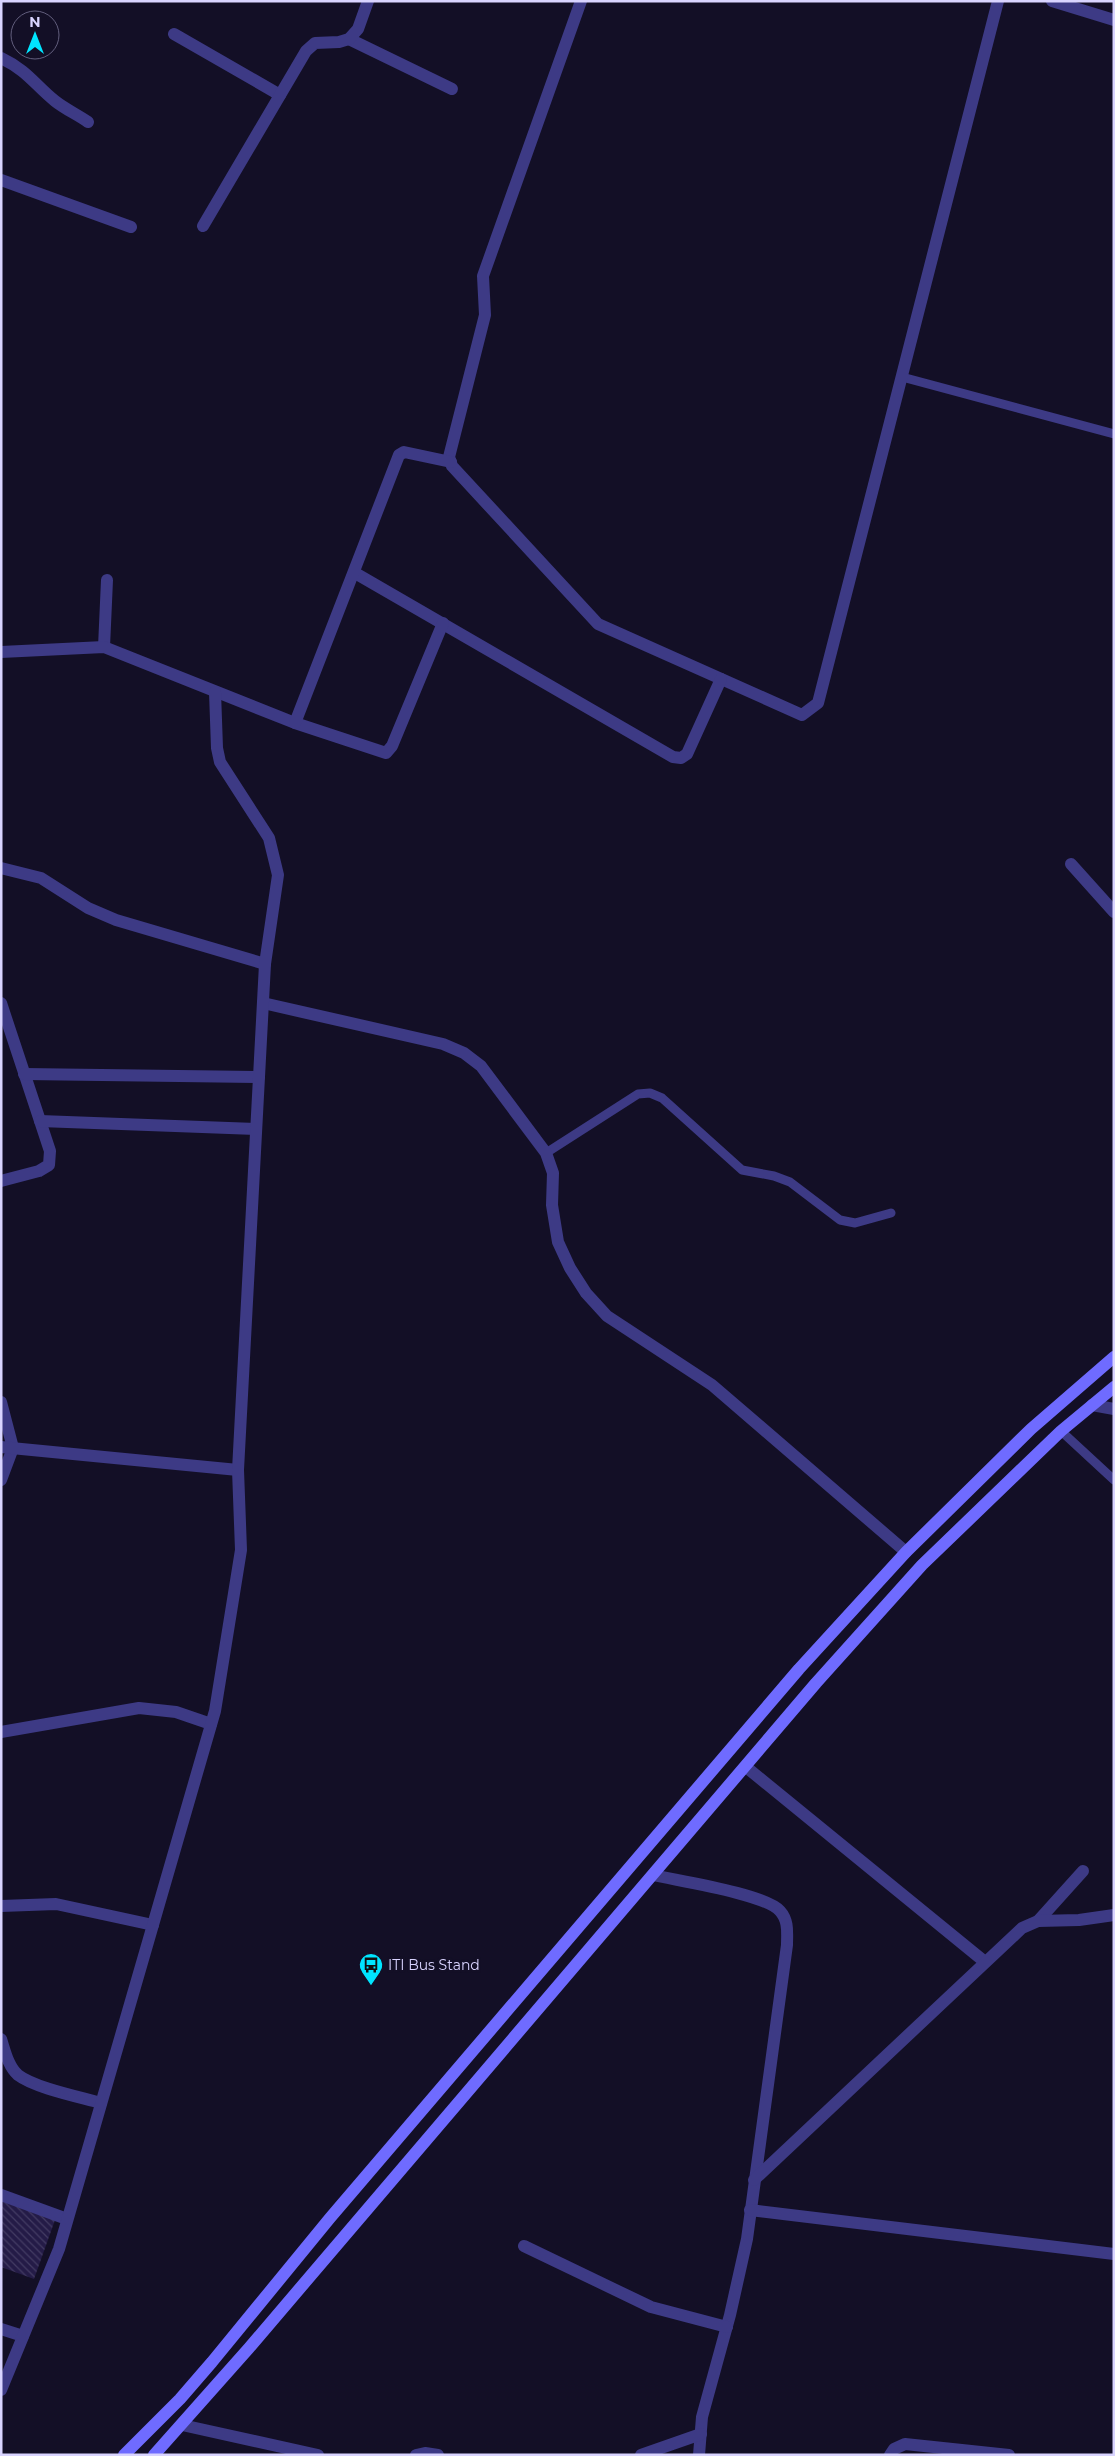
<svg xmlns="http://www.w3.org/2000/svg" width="1115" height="2456" viewBox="0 0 1115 2456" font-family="Montserrat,sans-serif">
	<defs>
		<pattern id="building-back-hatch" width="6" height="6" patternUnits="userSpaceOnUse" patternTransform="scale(1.25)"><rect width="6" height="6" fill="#241b47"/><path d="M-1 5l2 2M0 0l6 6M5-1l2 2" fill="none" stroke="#433b63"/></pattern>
	</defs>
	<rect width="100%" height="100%" fill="#130f26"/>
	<!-- building -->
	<path fill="url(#building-back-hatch)" d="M1 2201 55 2220 34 2279 1 2267Z"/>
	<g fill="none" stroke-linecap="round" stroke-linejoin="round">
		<!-- lane -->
		<g stroke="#3d3a85" stroke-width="9">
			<path d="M902 377 1114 434"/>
			<path d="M546 1153 638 1094 650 1093 662 1098 742 1170 774 1176 790 1182 840 1220 855 1223 891 1213"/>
			<path d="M1061 1431 1114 1480"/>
		</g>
		<!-- street -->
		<g stroke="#3d3a85" stroke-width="12">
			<path d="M581 1 483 276 485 315 449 457 452 466 598 624 802 715 818 703 998 1"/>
			<path d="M1052 1 1114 20"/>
			<path d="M174 34 280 95"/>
			<path d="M349 39 452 89"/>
			<path d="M1 58C28 71 34 84 55 101 65 109 78 115 88 122"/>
			<path d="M1 180 131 227"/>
			<path d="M203 226 306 51 315 43 339 42 349 39 358 29 368 1"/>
			<path d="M355 573 673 757 681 758 687 754 721 679"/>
			<path d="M104 647 107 580"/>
			<path d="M1 652 104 647 295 723 386 753 392 746 443 623"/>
			<path d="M295 723 399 455 404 452 451 462"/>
			<path d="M1071 864 1114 912"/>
			<path d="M1 868 41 878 88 908 116 920 265 964"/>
			<path d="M1 1003 50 1151 49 1165 39 1171 1 1181"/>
			<path d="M263 1003 443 1044 464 1053 481 1066 546 1153 553 1173 552 1205 558 1242 570 1268 586 1293 607 1316 712 1385 906 1552"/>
			<path d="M24 1074 259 1077"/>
			<path d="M40 1121 256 1129"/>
			<path d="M1 1402 13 1448 1 1480"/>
			<path d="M1092 1405 1114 1409"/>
			<path d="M1 1447 238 1470"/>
			<path d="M1 1732 139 1708 176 1712 211 1724"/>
			<path d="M746 1767 985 1962"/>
			<path d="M653 1875C679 1881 765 1894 780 1911 789 1921 787 1933 787 1945L747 2239 730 2315 702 2417 699 2455"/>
			<path d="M1 1906 56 1904 153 1925"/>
			<path d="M1038 1921 1083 1871"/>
			<path d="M1 2039C5 2051 8 2066 18 2075 35 2088 80 2097 101 2103"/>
			<path d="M754 2180 1022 1928 1038 1921 1079 1920 1114 1915"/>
			<path d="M1 2195 67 2219"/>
			<path d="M750 2210 1114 2254"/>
			<path d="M524 2246 651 2307 727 2327"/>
			<path d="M1 2329 23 2336"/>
			<path d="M1 2390 59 2249 215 1711 241 1550 238 1470 259 1077 265 964 278 875 269 838 220 762 217 748 215 692"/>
			<path d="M182 2425 318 2455"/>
			<path d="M416 2455 425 2453 438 2455"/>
			<path d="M641 2455 701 2434"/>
			<path d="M890 2455 894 2449 905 2444 1009 2455"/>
		</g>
		<!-- secondary -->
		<g stroke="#6f6bff" stroke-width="12">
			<path d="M124 2455 180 2399 212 2362 330 2218 799 1669 906 1552 1031 1429 1114 1357"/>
			<path d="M154 2455 249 2348 816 1683 922 1565 1061 1431 1114 1387"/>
		</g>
	</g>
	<!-- icons -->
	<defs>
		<g id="bus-pin" transform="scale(1.25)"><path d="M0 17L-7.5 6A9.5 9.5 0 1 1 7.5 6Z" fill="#00e5ff" stroke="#130f26"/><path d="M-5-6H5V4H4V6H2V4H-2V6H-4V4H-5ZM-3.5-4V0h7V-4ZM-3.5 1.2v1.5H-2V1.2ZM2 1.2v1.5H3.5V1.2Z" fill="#111"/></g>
	</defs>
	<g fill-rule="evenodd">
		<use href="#bus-pin" x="371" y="1965"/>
	</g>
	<g text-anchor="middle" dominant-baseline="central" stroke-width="5" stroke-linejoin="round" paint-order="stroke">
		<!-- poi labels -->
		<g font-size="14" fill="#d9d4ff" stroke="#130f26" text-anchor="start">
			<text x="388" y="1965">ITI Bus Stand</text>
		</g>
	</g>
	<!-- border -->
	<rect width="1115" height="2456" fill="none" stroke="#d9d4ff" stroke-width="5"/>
	<!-- north arrow -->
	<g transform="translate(35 35)"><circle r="24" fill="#130f26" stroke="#625e7d"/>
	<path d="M0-4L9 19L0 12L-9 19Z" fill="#00e5ff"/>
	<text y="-8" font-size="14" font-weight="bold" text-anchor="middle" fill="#d9d4ff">N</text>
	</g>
</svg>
